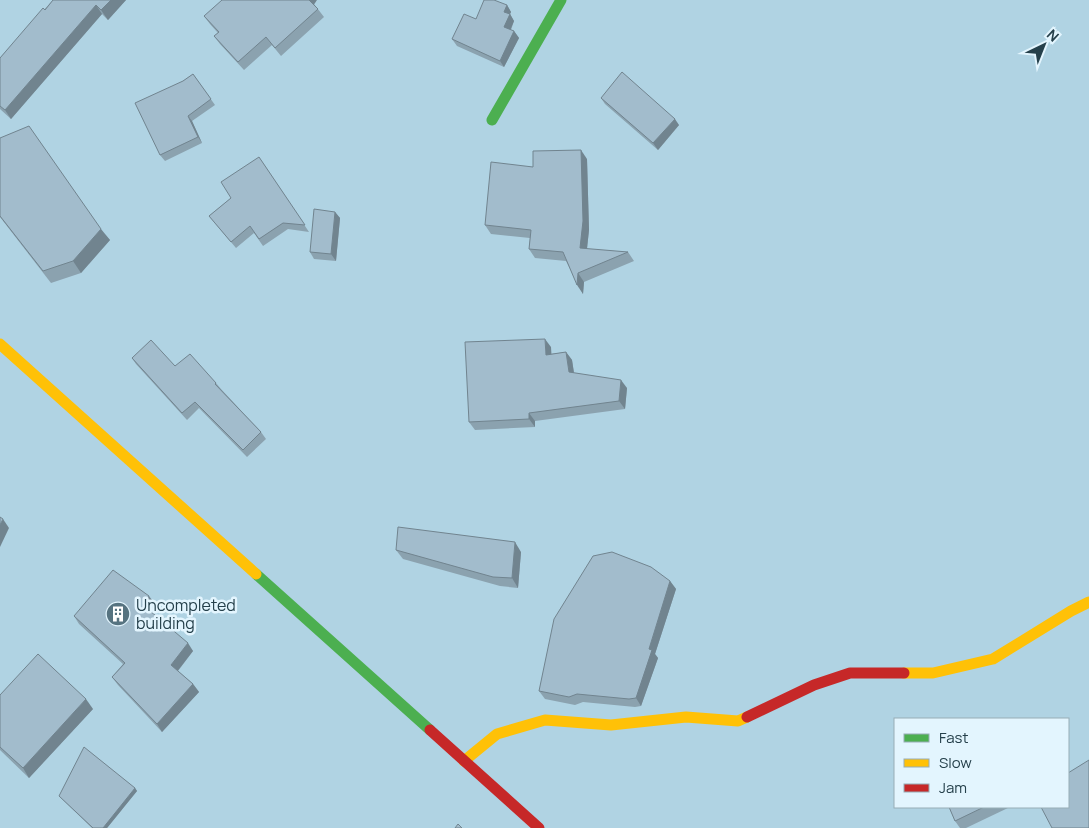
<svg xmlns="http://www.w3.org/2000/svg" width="1089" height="828" viewBox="0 0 1089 828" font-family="Manrope,sans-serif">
	<rect width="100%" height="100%" fill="#b0d3e3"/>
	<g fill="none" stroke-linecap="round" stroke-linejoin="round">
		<!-- fast -->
		<g stroke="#4caf50" stroke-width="11">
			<path d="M492 120 561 0"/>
			<path d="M256 574 430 730"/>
		</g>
		<!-- slow -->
		<g stroke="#ffc107" stroke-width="11">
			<path d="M0 344 256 574"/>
			<path d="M904 673H933L993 659 1071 611 1089 602"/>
			<path d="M464 761 497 734 545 720 611 725 686 717 738 721 747 717"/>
		</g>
		<!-- jam -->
		<g stroke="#c62828" stroke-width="11">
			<path d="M747 717 814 685 850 673H904"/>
			<path d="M430 730 539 828"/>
		</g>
	</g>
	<!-- wall -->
	<g fill="#8ba2af">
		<path d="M53 0H126L108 20 102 14 11 119 0 109V58Z"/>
		<path d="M314 4 324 17 281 56 272 45 244 70 220 44 214 36 218 33 210 24 204 16Z"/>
		<path d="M507 5 511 12 510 14 514 21 511 30 514 31 519 38 504 67 457 46 452 39 476 19Z"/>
		<path d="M193 74 215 105 192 121 202 143 165 161 160 155 183 81Z"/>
		<path d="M601 98 679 125 658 150 605 104Z"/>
		<path d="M0 138 110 240 81 273 51 283 0 217Z"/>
		<path d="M259 157 309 232 288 229 263 246 254 233 236 248 209 216 231 198Z"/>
		<path d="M587 159 589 230 587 249 628 252 634 261 584 282 583 294 566 261 535 258 529 249 530 238 491 234 485 225 533 167Z"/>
		<path d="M335 212 340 218 336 261 314 259 310 252Z"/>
		<path d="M551 347V354L566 352 572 360 574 373 627 388 625 409 535 421V427L475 430 469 422Z"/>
		<path d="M132 358 175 366 216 383 221 389 261 432 266 439 247 457 199 408 187 420 136 364Z"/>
		<path d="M396 550 521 552 518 588 500 586 403 559Z"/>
		<path d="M670 581 676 589 655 654 658 658 641 706 635 707 583 702 575 705 545 699 539 691Z"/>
		<path d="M155 604 150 611 193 651 178 671 193 684 199 692 162 732 118 685 112 677 123 664 79 624 74 616Z"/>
		<path d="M0 695 93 709 29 778 0 750Z"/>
		<path d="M135 788 137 791 107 828H92L62 799 59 796Z"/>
		<path d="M949 807H1010L966 828H960L955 821Z"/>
	</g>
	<!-- shaded-wall -->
	<g fill="#71848f">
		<path d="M111 0H126L108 20 101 10Z"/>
		<path d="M309 0H317L313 6Z"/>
		<path d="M96 5 102 14 11 119 5 110Z"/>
		<path d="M507 5 511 12 510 14 514 21 509 33 504 27V12Z"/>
		<path d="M514 31 519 38 504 67 500 61Z"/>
		<path d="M188 116 192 121 202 143 198 137Z"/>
		<path d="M675 119 679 125 658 150 653 143Z"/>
		<path d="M581 150 587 159 589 230 586 257 580 248Z"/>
		<path d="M335 212 340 218 336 261 331 254Z"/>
		<path d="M101 229 110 240 81 273 73 261Z"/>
		<path d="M578 273 584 282 583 294 577 285Z"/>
		<path d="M545 339 551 347 552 363 546 355Z"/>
		<path d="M566 352 572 360 575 380 569 372Z"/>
		<path d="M621 380 627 388 625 409 619 401Z"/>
		<path d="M529 413 535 421V427L529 419Z"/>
		<path d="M3 519 9 528 0 547V525Z"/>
		<path d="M515 542 521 552 518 588 512 578Z"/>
		<path d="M670 581 676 589 655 654 658 658 641 706 636 698 649 649Z"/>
		<path d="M149 596 155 604 149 614 143 605Z"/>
		<path d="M188 643 193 651 176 673 171 665Z"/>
		<path d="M193 684 199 692 162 732 157 724Z"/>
		<path d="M86 699 93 709 29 778 23 768Z"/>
		<path d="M135 788 137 791 107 828H103Z"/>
	</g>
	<!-- building -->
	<g fill="#a2bccc" stroke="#71848f">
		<path d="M53 0H111L101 10 96 5 5 110 0 106V58L43 8 45 10Z"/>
		<path d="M222 0H309L318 9 275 48 266 37 238 62 214 36 219 32 204 16Z"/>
		<path d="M484 0H494L507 5 504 12 510 14 504 27 514 31 500 61 452 39 464 14 476 19Z"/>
		<path d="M622 72 675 119 653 143 601 98Z"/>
		<path d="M193 74 211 99 188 116 198 137 160 155 135 103 183 81Z"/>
		<path d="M29 126 101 229 73 261 43 271 0 216V138Z"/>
		<path d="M581 150 583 221 580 248 628 252 578 273 577 285 563 252 529 249 531 230 485 225 491 162 533 167V151Z"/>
		<path d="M259 157 305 225 283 223 259 239 250 226 231 242 209 216 231 198 221 182Z"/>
		<path d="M314 209 335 212 331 254 310 252Z"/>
		<path d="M545 339 546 355 566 352 569 372 621 380 619 401 529 413V419L469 422 465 342Z"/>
		<path d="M151 340 175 366 190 354 216 383 215 384 261 432 243 450 195 402 182 413 132 358Z"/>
		<path d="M0 517 3 519 0 525Z"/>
		<path d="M398 527 515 542 512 578 493 577 396 550Z"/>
		<path d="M612 552 651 567 670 581 649 649 652 650 636 698 629 699 577 694 569 697 539 691 554 619 593 556Z"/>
		<path d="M113 570 149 596 143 605 188 643 171 665 193 684 157 724 112 677 125 663 74 616Z"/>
		<path d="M38 654 86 699 23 768 0 747V695Z"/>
		<path d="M84 747 135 788 103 828H93L59 796Z"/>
		<path d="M1089 760V828H1052L1041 807H1068V773Z"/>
		<path d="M949 807H984L955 821Z"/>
		<path d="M458 824 462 828H455Z"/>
	</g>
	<!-- icons -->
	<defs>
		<g id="building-disc" transform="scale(1.25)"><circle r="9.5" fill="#567380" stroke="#e3f5fe"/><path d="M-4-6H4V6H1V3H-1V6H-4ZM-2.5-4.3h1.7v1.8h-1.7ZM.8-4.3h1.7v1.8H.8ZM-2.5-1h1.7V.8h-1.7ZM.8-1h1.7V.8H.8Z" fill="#fff"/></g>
	</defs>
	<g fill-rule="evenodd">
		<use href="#building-disc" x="118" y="614"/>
	</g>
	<g text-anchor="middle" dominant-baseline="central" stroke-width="5" stroke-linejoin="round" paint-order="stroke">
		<!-- poi labels -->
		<g font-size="16" fill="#25404b" stroke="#e3f5fe" text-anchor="start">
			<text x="136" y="605">Uncompleted<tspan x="136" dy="18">building</tspan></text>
		</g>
	</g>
	<!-- legend -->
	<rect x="894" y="718" width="175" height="90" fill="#e3f5fe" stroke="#97adb6"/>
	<rect x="904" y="734" width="25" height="8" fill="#4caf50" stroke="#97adb6"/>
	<text x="939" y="743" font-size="15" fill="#25404b">Fast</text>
	<rect x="904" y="759" width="25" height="8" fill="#ffc107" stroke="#97adb6"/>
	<text x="939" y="768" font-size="15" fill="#25404b">Slow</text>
	<rect x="904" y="784" width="25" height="8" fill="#c62828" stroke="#97adb6"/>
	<text x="939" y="793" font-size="15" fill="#25404b">Jam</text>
	<!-- north arrow -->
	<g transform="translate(1044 45) rotate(43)" stroke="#e3f5fe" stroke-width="4" paint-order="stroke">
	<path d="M0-4L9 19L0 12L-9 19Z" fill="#25404b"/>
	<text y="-8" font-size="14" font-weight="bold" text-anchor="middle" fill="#25404b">N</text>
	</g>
</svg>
